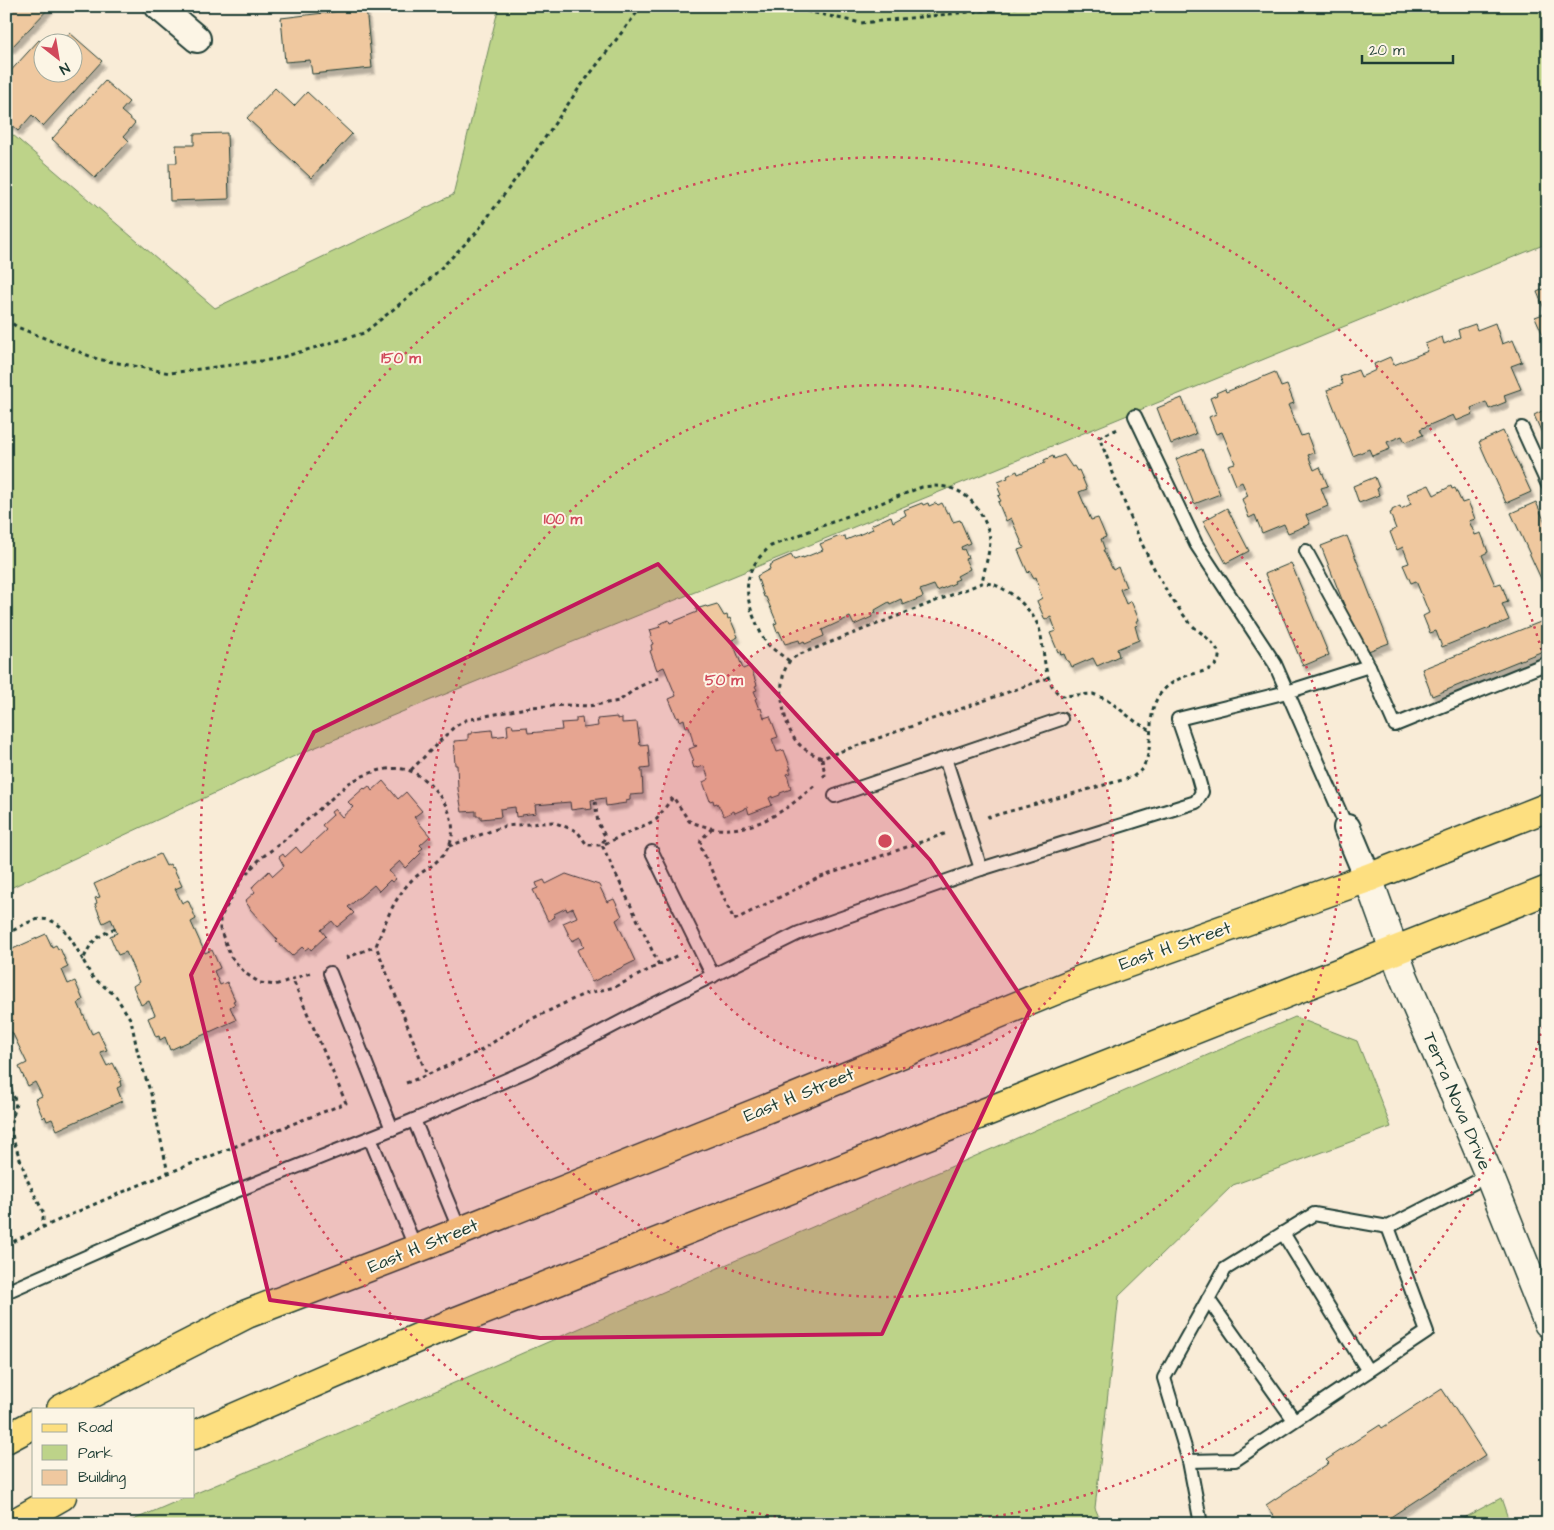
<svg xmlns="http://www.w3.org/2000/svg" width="1554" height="1530" viewBox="0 0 1554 1530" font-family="'Architects Daughter',sans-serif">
	<defs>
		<filter id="shadow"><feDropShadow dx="3" dy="5.5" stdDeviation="1" flood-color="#0004"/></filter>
	</defs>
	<rect width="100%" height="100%" fill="#f9ecd7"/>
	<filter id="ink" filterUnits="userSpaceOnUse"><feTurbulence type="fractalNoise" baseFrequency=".02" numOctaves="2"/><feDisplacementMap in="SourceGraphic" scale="10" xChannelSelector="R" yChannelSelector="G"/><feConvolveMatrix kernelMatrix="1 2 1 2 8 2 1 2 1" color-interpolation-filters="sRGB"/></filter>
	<g filter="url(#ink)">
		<!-- green -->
		<g fill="#bdd389" stroke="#6e885e">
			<path d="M499 6H1548V243L299 754 6 890V129L215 308 453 195Z"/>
			<path d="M1295 1017 1357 1041 1391 1127 1233 1185 1119 1296 1095 1508 1102 1524H124L189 1496H194V1494L316 1443Z"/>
			<path d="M1501 1498 1510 1524H1452Z"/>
		</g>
		<!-- building -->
		<g fill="#efc89f" stroke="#1f3d34" filter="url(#shadow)">
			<path d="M6 6H51L11 48 6 44Z"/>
			<path d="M366 8 372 68 312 74 310 60 285 62 281 18Z"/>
			<path d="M70 33 102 61 43 126 32 115 18 131 6 120V76L39 40 42 43V72H72V42H62Z"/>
			<path d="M105 81 129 102 121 111 135 123 124 136 129 141 95 178 52 139Z"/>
			<path d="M275 88 294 106 307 92 352 134 311 178 247 118Z"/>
			<path d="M227 133 229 199 170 201 169 163H177L176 145H194V134Z"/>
			<path d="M1548 287V337L1545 339 1535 317 1546 313 1537 292Z"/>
			<path d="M1495 323 1502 344 1513 340 1522 362 1511 366 1521 389 1504 395 1506 402 1489 409 1486 402 1471 408 1473 414 1456 421 1453 415 1420 429 1423 435 1405 442 1402 436 1387 442 1390 449 1372 456 1369 449 1353 456 1327 390 1343 384 1340 377 1358 370 1361 377 1376 370 1374 364 1390 357 1394 365 1428 351 1425 344 1442 337 1444 344 1460 337 1458 330 1475 324 1477 330Z"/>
			<path d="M1275 372 1281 387 1287 385 1294 403 1288 405 1301 436 1307 434 1314 453 1308 455 1314 470 1320 467 1328 486 1321 488 1328 506 1306 515 1310 524 1288 533 1284 524 1262 533 1255 515 1249 518 1242 499 1248 496 1242 482 1236 485 1228 465 1235 463 1222 432 1216 434 1209 417 1216 414 1210 398 1217 395 1216 393 1225 389 1226 392Z"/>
			<path d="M1182 398 1196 434 1171 444 1157 408Z"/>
			<path d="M1548 408V447L1534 415Z"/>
			<path d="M1503 431 1531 492 1506 503 1479 442Z"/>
			<path d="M1202 449 1220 494 1194 504 1176 459Z"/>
			<path d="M1064 455 1072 467 1074 466 1077 471 1079 470 1087 489 1079 492 1091 520 1098 518 1106 537 1101 539 1105 550H1103L1113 570 1118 567 1126 587 1120 589 1126 604 1131 601 1139 620 1136 621 1138 625 1135 626 1139 640 1117 649 1119 656 1097 666 1093 658 1072 667 1069 661H1067L1064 654 1061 655 1060 651 1058 652 1050 633 1056 631 1051 617 1045 620 1037 601 1042 598 1038 587 1039 586 1036 577 1034 578 1030 571 1028 573 1018 550 1024 548 1011 518 1006 521 998 502 1001 501 998 496 1001 495 998 488 1000 486 998 482 1008 478 1007 476 1017 471 1018 474 1045 463 1044 460 1053 456 1054 459Z"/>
			<path d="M1375 477 1379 488 1377 489 1379 495 1359 503 1353 486Z"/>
			<path d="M1429 485 1434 495 1451 486 1452 489 1455 488 1462 503 1468 501 1475 519 1469 521 1475 535 1481 533 1488 552 1482 555 1495 585 1501 583 1508 602 1502 604 1509 620 1442 647 1436 631 1430 633 1423 616 1429 613 1416 581 1411 583 1403 565 1409 563 1403 547 1397 550 1390 532 1396 529 1390 513 1392 512V510L1400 506 1401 509 1411 504 1407 494Z"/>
			<path d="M1536 502 1548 529V581L1543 583 1511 513Z"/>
			<path d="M922 503 923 505 928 503 929 506 936 503 938 505 942 503 947 513 949 512 953 522 960 520 970 543 961 547 962 550 964 549 968 558 965 559 970 569 957 576 959 579 954 581 955 583 937 591 934 585 920 590 923 597 903 605 901 599 890 604 889 602 875 610 876 613 871 614 872 617 854 625 850 617 822 630 824 636 805 644 804 641 800 643 799 640 785 644 779 631 777 632 774 624 777 623 766 597H764L757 576 770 569 769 566 773 563 791 555 794 560 803 557V558L823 550 820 544 840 536 841 537 845 536 846 540 873 529 871 525 891 516 893 522 906 515 904 510Z"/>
			<path d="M1227 508 1249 551 1226 563 1203 521Z"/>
			<path d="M1347 536 1389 643 1363 653 1321 546Z"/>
			<path d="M1291 563 1329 655 1303 666 1265 574Z"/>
			<path d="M717 604 724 616 727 615 728 619 730 618 738 637 732 640 743 669 750 666 757 685 755 686 757 690 754 691 757 698 755 699 759 709 761 708 764 718 770 716 778 737 772 739 777 752 784 750 791 769H789L791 773 787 774 791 789 780 793V795L772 798V796L769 798 772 805 749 814 747 807 744 808V809L735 813 734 811 724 816 717 803 714 804 713 800 710 801 703 782 709 779 704 766 697 768 696 767 694 768 692 762 694 761 689 749 697 746 696 745 694 746 689 726 686 727 684 719 680 721 679 717 677 718 669 699 676 696 664 667 657 670 650 651 652 650 651 645 653 644 650 637 652 636 650 630 660 627 659 624 669 620 670 623 697 612 696 609 706 606 707 607Z"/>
			<path d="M1548 619V649L1432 696 1422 669Z"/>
			<path d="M582 717 583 728 598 726 597 719 617 717V719L622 718V723L637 722 640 745 648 744 650 768 641 769V771H642L643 794 630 795V800L626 801V803L606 806 605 798 591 800 592 809 585 810V808L571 810 570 802 535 805 536 813 522 815V816L516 817 515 807 500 809 501 817 481 819V816H476V811L462 812 458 789 457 765H455L454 751 455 750 454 741 468 740V734H472V732L492 730 493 737 508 735 507 725 512 724 513 728 527 727 528 733 562 730 561 723 576 722V718Z"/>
			<path d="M383 781 398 799 406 792 422 811 414 817 430 836 420 845 423 848 419 851 421 853 406 868 400 861 389 871 396 879 392 882 390 880 379 891 374 885 348 907 354 913 337 927 332 921 321 930 326 936 311 950 309 947 305 950 302 947 292 956 276 941 278 940 250 909V908L245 901 255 892 252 888 254 885 269 871 273 876 284 866 279 857 283 854 285 857 296 847 301 853 326 830 322 825 333 815 331 812 335 809 342 817 353 807 348 802 364 788 365 789 369 786 372 791Z"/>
			<path d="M160 854 166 866 170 864 172 868 173 867 182 886 175 889 182 903 188 900 196 919 191 922 205 953 212 950 220 968 214 971 220 985 227 982 235 1000 233 1001 235 1004 230 1007 236 1020 170 1050 165 1037 160 1040 159 1036 156 1037 148 1018 155 1015 149 1001 141 1005 133 986 139 982 126 952 118 955 110 936 117 933 111 919 103 923 95 904 97 903 95 898 100 897 94 884Z"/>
			<path d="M566 874 599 885 607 902 614 899 622 916 616 920 635 961 592 982 577 950 584 947 580 937 572 941 563 923 577 917 573 908 567 911 566 908 554 914 555 917 548 921 533 890 538 888 536 883 544 880 546 884Z"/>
			<path d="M46 934 52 947 56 945 58 949 60 948 68 967 62 970 68 984 75 981 83 1000 78 1003 92 1034 98 1031 107 1050 100 1052 107 1066 113 1063 122 1081 120 1082 121 1086 117 1088 122 1101 57 1130 52 1119 47 1121 45 1116 43 1118 35 1099 42 1096 35 1082 28 1086 19 1067 27 1063 12 1032 6 1035V952Z"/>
			<path d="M1442 1389 1485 1455 1380 1524H1279L1266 1505 1329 1463 1326 1460 1380 1425 1382 1428Z"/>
		</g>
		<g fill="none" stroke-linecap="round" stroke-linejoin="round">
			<!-- lane casing -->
			<g stroke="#1f3d34" stroke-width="16">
				<g id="lane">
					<path d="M1135 416 1196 544 1275 664 1347 828"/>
					<path d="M1522 428 1548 485"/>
					<path d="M1306 551 1369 666 1395 725 1548 663"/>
					<path d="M945 758 981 869"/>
					<path d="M835 796 1061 719"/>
					<path d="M652 852 713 976"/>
					<path d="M330 973 392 1129"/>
					<path d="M414 1120 460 1231"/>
					<path d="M370 1138 416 1249"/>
					<path d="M1388 1227 1427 1332 1235 1460 1189 1461 1164 1378 1225 1269 1314 1214 1388 1227 1489 1175"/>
					<path d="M1283 1233 1368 1371"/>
					<path d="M6 1292 236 1191 414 1120 529 1070 651 1006 799 933 981 869 1196 802 1202 792 1197 774 1178 719 1287 692 1369 666"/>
					<path d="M1208 1299 1294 1420"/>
					<path d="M1189 1461 1201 1524"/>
				</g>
			</g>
			<!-- street casing -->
			<g stroke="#1f3d34" stroke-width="30">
				<g id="street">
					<path d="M158 6 197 39"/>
					<path d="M1347 828 1368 878"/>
				</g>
			</g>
			<!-- secondary casing -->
			<g stroke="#1f3d34" stroke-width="31">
				<path id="secondary" d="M1368 878 1403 975 1489 1175 1548 1323"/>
			</g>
			<!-- primary casing -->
			<g stroke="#1f3d34" stroke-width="31">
				<g id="primary">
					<path d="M61 1409 247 1314 416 1249 796 1097 1083 979 1368 878 1548 807"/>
					<path d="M194 1435 457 1321 1548 890"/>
					<path d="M6 1439 34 1424"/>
					<path d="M13 1524 62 1496"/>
				</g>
			</g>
			<!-- path -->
			<g stroke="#1f3d34" stroke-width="3" stroke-dasharray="4 4" stroke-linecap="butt">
				<path d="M783 6 861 23 1028 6"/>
				<path d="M6 319 17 327 97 359 170 373 276 359 364 333 427 282 476 233 531 158 577 91 642 6"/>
				<path d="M789 661C782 655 771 649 765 641 761 635 758 626 755 620 742 589 745 568 771 546L922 487C952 483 970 492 984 520 987 526 990 534 990 542 989 555 984 570 982 583"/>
				<path d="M1048 678 822 758C812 754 804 750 796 741 783 724 775 681 789 662 791 659 795 657 798 655L982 583C994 583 1000 587 1010 593 1022 602 1034 614 1039 628 1046 651 1041 680 1061 696L1093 694 1108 700 1136 722 1151 731"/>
				<path d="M822 758 825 775 823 777"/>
				<path d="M411 770 454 727 466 720 531 707 566 705 589 706 619 701 638 687 659 678"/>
				<path d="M988 815 989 817 1133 777C1135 775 1139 772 1141 770 1155 751 1147 724 1155 703 1159 692 1170 683 1181 678 1192 672 1218 673 1219 657 1220 645 1200 633 1193 626 1186 619 1180 610 1174 602 1141 553 1121 492 1099 437L1118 429"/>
				<path d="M712 828 701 840 700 845 734 920 818 878 947 833"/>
				<path d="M449 846 505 826 553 822 577 831 587 845H602L605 836 598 823 595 802"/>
				<path d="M115 928C95 938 92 940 83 960L92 977 115 995 131 1020 138 1054 151 1094 168 1173"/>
				<path d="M6 934C15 930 25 923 35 920 61 914 72 941 83 960"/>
				<path d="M346 958 376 946"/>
				<path d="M659 965 602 845 656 820 673 797 689 821C696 824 703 826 711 828 752 835 786 811 815 785"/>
				<path d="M310 973 275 985 260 983 245 973 231 957 220 929V918L243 877 261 858 281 843 349 783C368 772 398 761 418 775 446 795 469 833 437 861 429 869 417 874 410 882 393 900 385 923 376 946L427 1075"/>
				<path d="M6 1082 11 1089 16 1103 11 1127 13 1139 27 1179 43 1212V1227"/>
				<path d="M406 1083 427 1075 482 1050 517 1026 584 994 615 987 678 955"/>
				<path d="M6 1245C116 1191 232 1148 346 1103L293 980"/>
			</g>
			<!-- lane -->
			<use href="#lane" stroke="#fcf5e5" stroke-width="12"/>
			<!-- street -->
			<use href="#street" stroke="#fcf5e5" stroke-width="26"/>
			<!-- secondary -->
			<use href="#secondary" stroke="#fcf5e5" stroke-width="28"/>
			<!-- primary -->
			<use href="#primary" stroke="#fddf80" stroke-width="28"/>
		</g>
	</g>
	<!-- marked area -->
	<path fill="#c2185b" fill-opacity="0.2" stroke="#c2185b" stroke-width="4" stroke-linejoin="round" d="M658 564 930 860 1030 1010 882 1334 540 1338 270 1300 191 975 314 732Z"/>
	<!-- distance rings -->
	<circle cx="885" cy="841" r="228" fill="#d1495b" fill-opacity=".12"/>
	<g fill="none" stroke="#d1495b" stroke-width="2.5" stroke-dasharray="2.5 5">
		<circle cx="885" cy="841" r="228"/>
		<circle cx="885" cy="841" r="456"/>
		<path d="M1547 1012A684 684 0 0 1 927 1524M843 1524A684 684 0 1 1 1547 670"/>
	</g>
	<g text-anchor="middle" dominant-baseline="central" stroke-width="4" stroke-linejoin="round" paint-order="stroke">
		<!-- street labels -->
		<g font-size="18" fill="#1f3d34" stroke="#fcf5e5">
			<text transform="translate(1175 946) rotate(-19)">East H Street</text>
			<text transform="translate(799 1095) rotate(-22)">East H Street</text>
			<text transform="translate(1457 1101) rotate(67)">Terra Nova Drive</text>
			<text transform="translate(423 1246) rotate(-22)">East H Street</text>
		</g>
	</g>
	<circle cx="885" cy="841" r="8" fill="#d1495b" stroke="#fcf5e5" stroke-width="2.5"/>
	<g font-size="15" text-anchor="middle" font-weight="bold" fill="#d1495b" stroke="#fcf5e5" stroke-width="4" stroke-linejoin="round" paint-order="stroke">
		<text x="401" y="363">150 m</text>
		<text x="563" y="524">100 m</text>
		<text x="724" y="685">50 m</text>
	</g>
	<!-- margin -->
	<rect width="1554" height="1530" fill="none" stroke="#fcf5e5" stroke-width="25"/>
	<rect x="12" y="12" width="1529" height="1505" fill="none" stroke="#1f3d34" stroke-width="2" filter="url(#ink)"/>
	<!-- legend -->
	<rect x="32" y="1408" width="162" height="90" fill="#fcf5e5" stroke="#a4ab9e"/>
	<rect x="42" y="1424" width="25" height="8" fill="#fddf80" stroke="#a4ab9e"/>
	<text x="78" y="1432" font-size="15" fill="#1f3d34">Road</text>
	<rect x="42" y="1445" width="25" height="15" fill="#bdd389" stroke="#a4ab9e"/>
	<text x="78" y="1458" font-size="15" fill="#1f3d34">Park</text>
	<rect x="42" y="1470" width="25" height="15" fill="#efc89f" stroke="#a4ab9e"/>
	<text x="78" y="1482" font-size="15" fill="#1f3d34">Building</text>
	<!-- north arrow -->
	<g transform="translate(58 58) rotate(149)"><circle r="24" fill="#fcf5e5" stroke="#a4ab9e"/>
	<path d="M0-4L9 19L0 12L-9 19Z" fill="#d1495b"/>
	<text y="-8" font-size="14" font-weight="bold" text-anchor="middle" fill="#1f3d34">N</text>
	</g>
	<!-- scale -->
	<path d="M1362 55v8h91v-8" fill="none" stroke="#1f3d34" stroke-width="2.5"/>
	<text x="1369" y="55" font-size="15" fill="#1f3d34" stroke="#fcf5e5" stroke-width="4" paint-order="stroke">20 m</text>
</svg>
